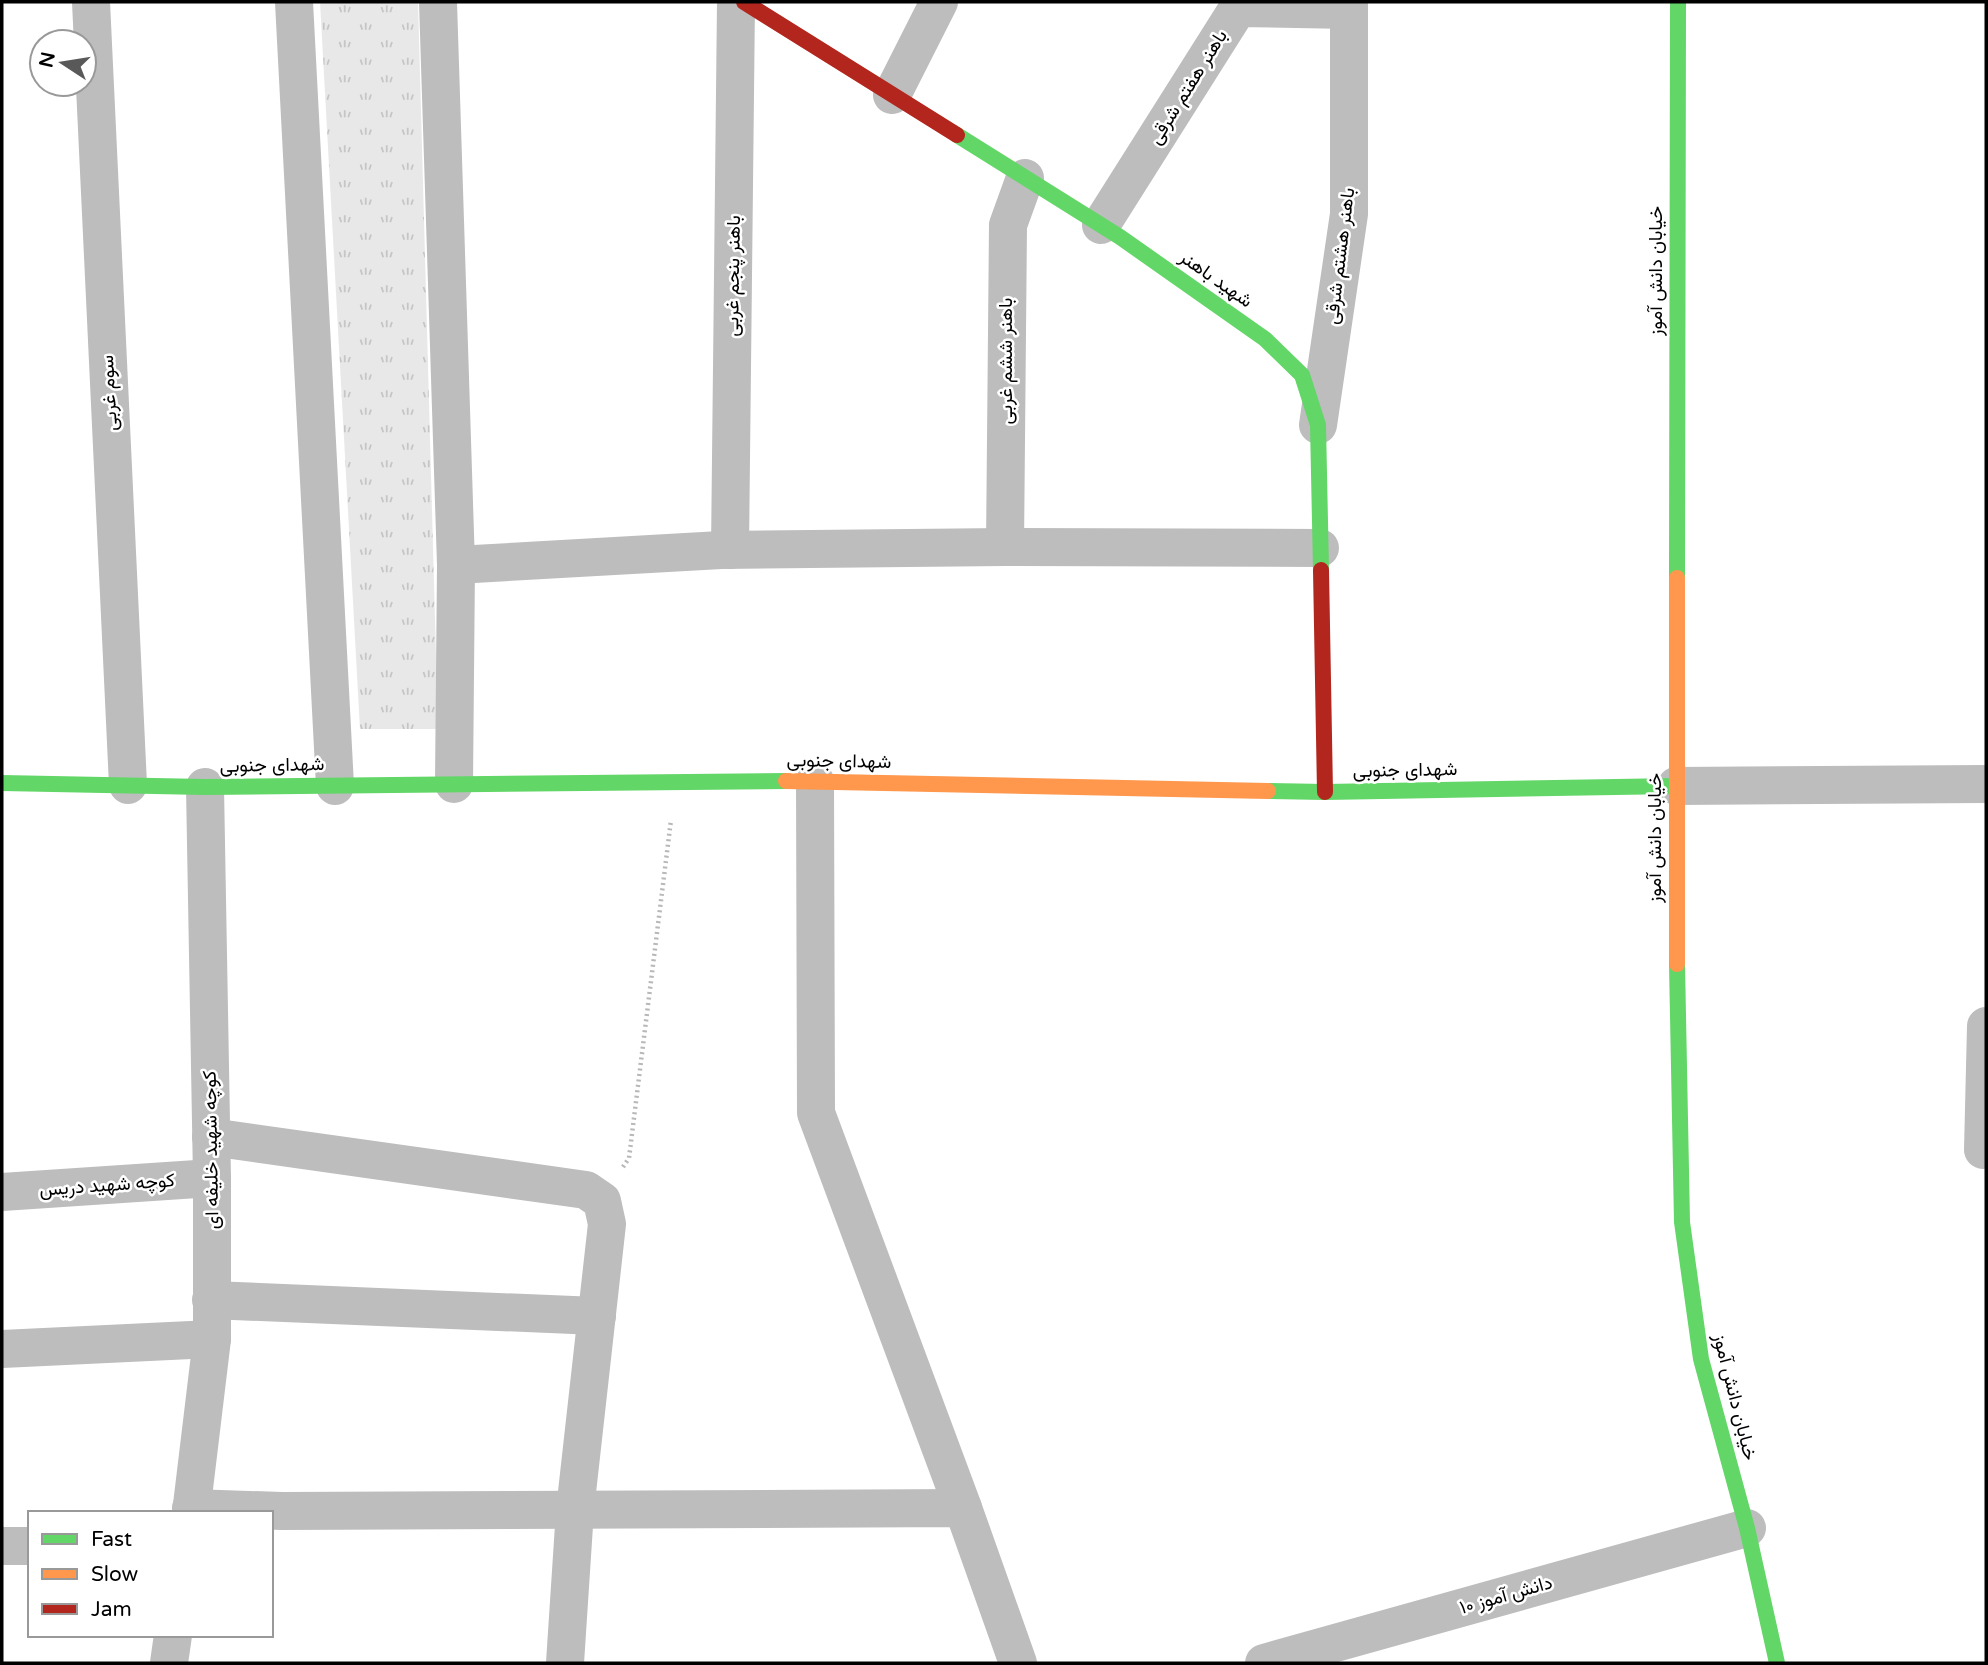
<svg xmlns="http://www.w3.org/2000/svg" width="1988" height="1665" viewBox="0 0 1988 1665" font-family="'Varela Round',Vazirmatn,sans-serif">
	<defs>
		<pattern id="grass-tufts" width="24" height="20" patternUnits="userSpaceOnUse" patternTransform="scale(1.75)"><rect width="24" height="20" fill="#e8e8e8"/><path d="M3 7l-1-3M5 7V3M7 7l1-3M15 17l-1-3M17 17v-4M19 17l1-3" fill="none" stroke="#c5c5c5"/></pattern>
	</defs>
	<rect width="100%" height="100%" fill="#fff"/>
	<!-- grass -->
	<path fill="url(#grass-tufts)" d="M320 2H418L438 729H360Z"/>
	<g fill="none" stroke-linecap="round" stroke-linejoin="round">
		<!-- path -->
		<path stroke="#b8b8b8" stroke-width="4.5" stroke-dasharray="2 3.5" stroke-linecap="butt" d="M623 1167 629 1158 671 820"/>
		<!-- street -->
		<g stroke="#bdbdbd" stroke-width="38">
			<path d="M91 2 128 785"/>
			<path d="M294 2 335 786"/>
			<path d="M438 2 456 565 454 784"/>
			<path d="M892 95 939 2"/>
			<path d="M1101 225 1238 8 1349 10"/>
			<path d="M1318 425 1349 214V2"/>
			<path d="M1005 547 1008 225 1025 178"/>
			<path d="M730 550 736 2"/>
			<path d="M456 565 721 550 1005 547 1320 548"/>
			<path d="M815 781 816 1113 963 1508"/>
			<path d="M1676 786 1986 784"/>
			<path d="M1986 1026 1983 1150 1986 1149"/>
			<path d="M211 1137 586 1190 602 1201 607 1224 575 1510 565 1663"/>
			<path d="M2 1192 212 1178"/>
			<path d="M211 1300 597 1316"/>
			<path d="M2 1349 212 1339"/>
			<path d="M191 1508 282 1511 963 1508 1018 1663"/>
			<path d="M191 1513 212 1339V1178L205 787"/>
			<path d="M2 1546H30"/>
			<path d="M169 1663 173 1635"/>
			<path d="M1264 1663 1747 1528"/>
		</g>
		<!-- fast -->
		<g stroke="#63d668" stroke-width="16">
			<path d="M957 135 1120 237 1265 339 1302 375 1318 425 1321 570"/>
			<path d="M1677 578 1678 2"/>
			<path d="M2 783 205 787 786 781"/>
			<path d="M1268 791 1325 792 1676 786"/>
			<path d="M1677 964 1682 1222 1701 1359 1747 1528 1777 1663"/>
		</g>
		<!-- slow -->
		<g stroke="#ff974d" stroke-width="16">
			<path d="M1677 578V964"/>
			<path d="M786 781 1268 791"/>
		</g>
		<!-- jam -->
		<g stroke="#b3261e" stroke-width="16">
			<path d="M744 2 957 135"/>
			<path d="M1321 570 1325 792"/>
		</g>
	</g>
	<g text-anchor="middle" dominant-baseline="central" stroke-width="5" stroke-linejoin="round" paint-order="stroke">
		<!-- street labels -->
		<g font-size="19" fill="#000" stroke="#fff">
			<text transform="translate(1188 87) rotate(-58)">باهنر هفتم شرقی</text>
			<text transform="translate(1340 256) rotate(-83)">باهنر هشتم شرقی</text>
			<text transform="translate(1656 271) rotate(-90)">خیابان دانش آموز</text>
			<text transform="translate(733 276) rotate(-89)">باهنر پنجم غربی</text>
			<text transform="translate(1216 279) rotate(35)">شهید باهنر</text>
			<text transform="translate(1006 361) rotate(-90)">باهنر ششم غربی</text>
			<text transform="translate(109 393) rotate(-93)">سوم غربی</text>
			<text transform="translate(839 761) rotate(1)">شهدای جنوبی</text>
			<text transform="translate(272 765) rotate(-1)">شهدای جنوبی</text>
			<text transform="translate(1405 770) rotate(-1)">شهدای جنوبی</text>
			<text transform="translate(1655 838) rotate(-90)">خیابان دانش آموز</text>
			<text transform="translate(211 1150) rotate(-91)">کوچه شهید خلیفه ای</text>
			<text transform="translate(107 1185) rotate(-4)">کوچه شهید دریس</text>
			<text transform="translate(1735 1397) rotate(76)">خیابان دانش آموز</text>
			<text transform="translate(1506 1595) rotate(-16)">دانش آموز ۱۰</text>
		</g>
	</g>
	<!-- border -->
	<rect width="1988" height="1665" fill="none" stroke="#000000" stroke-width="7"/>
	<!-- legend -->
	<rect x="28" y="1511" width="245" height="126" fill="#ffffff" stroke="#999999" stroke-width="2"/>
	<rect x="42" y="1534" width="35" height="10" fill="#63d668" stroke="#999999" stroke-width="2"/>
	<text x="91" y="1546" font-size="21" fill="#000000">Fast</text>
	<rect x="42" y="1569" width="35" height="10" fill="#ff974d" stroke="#999999" stroke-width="2"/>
	<text x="91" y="1581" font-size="21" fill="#000000">Slow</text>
	<rect x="42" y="1604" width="35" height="10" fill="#b3261e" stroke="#999999" stroke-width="2"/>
	<text x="91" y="1616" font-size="21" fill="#000000">Jam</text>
	<!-- north arrow -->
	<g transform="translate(63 63) rotate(282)"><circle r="33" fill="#ffffff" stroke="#999999" stroke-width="2"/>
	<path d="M0-5L12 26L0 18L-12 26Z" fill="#595959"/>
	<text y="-10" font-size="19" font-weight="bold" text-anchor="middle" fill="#000000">N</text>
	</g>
</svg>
